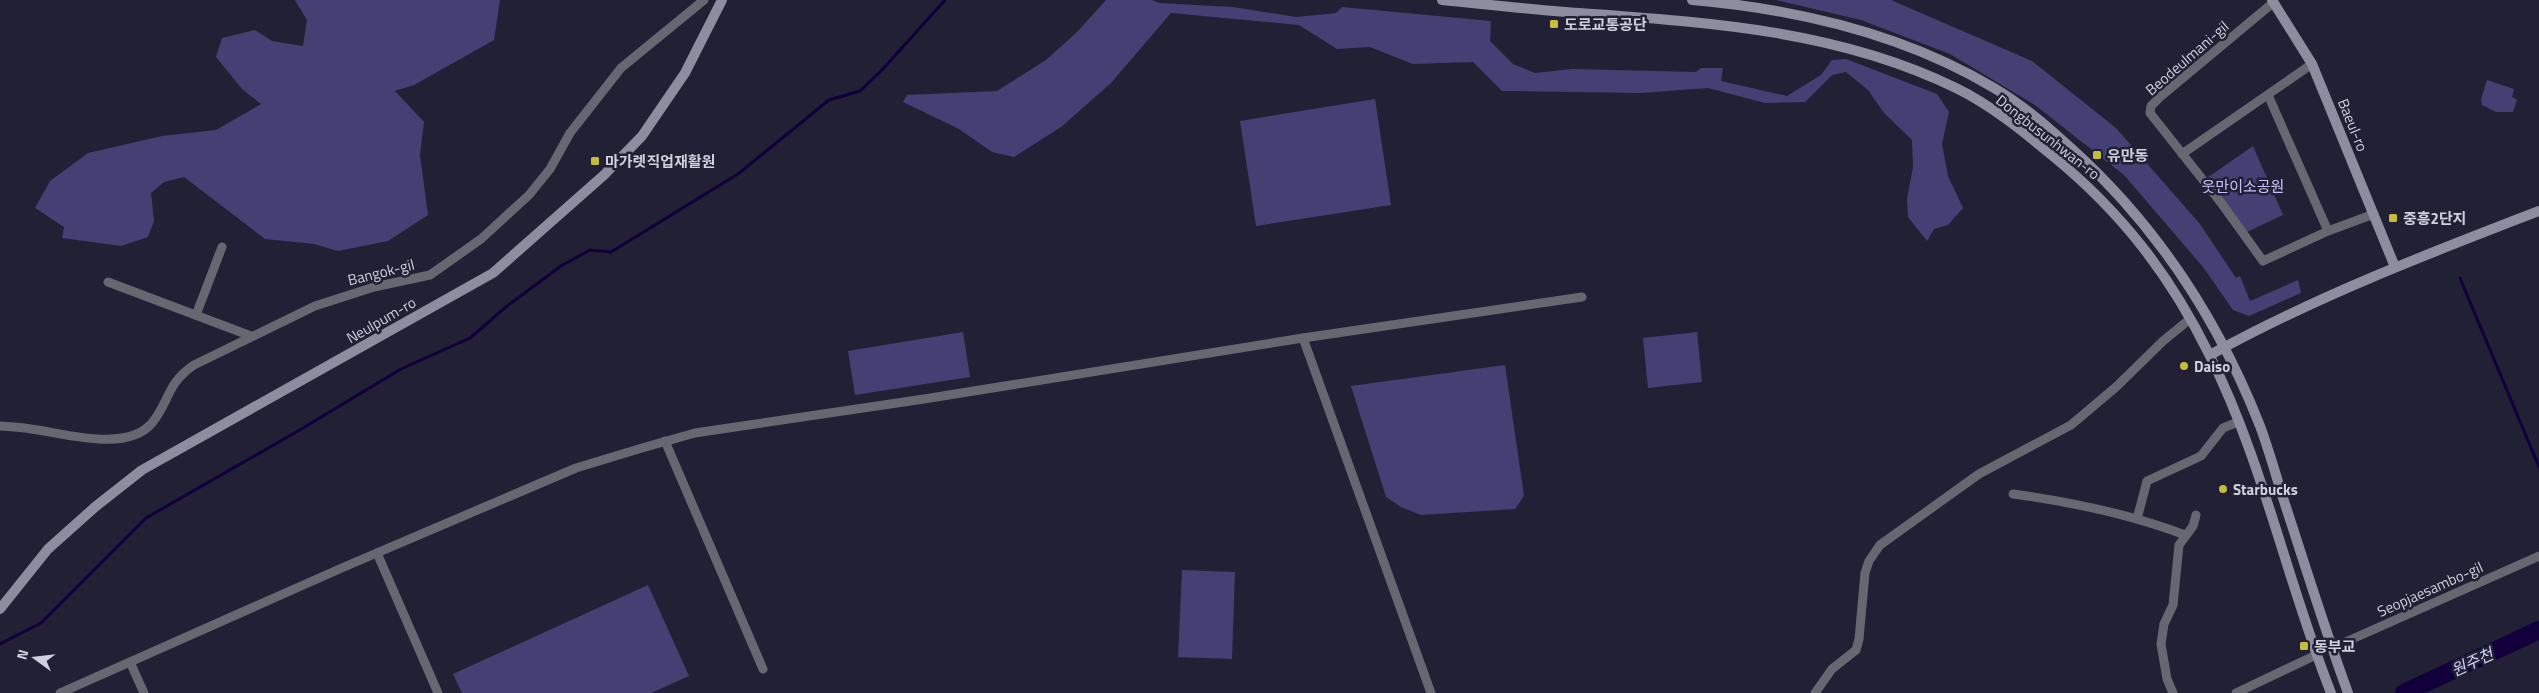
<svg xmlns="http://www.w3.org/2000/svg" width="2539" height="693" viewBox="0 0 2539 693" font-family="'Titillium Web','Noto Sans KR',sans-serif">
	<rect width="100%" height="100%" fill="#212034"/>
	<!-- green -->
	<g fill="#444074">
		<path d="M295 0H500L494 40 414 85 395 91 424 122 420 155 428 215 388 241 338 251 314 244 265 239 184 177 164 182 151 193 154 221 148 237 121 246 62 238 64 227 35 208 50 181 88 153 162 136 216 130 261 104 242 89 216 57 222 38 255 30 272 41 303 46 307 20Z"/>
		<path d="M1106 0H1152L1159 3 1233 7 1296 17 1336 13 1342 7 1491 21 1490 41 1513 64 1535 73 1572 69 1696 72 1701 68H1723L1721 81 1787 96 1821 75 1832 60 1846 59 1937 94 1949 112 1942 144 1948 176 1963 208 1948 225 1934 229 1927 241 1908 217 1907 199 1913 167 1912 140 1884 113 1868 90 1846 72 1832 75 1805 102 1765 103 1708 88 1641 93 1502 91 1473 62 1413 64 1370 47 1337 49 1299 25 1171 13 1111 83 1061 127 1014 157 992 152 959 129 903 102 907 95 997 91 1046 60 1077 32Z"/>
		<path d="M1776 0H1891L2032 61 2116 128 2200 224 2236 278 2240 276 2250 301 2298 280 2301 293 2249 316 2233 310 2203 267 2124 175 2035 105 1950 54 1861 20Z"/>
		<path d="M2487 80 2514 89 2512 97 2517 100 2513 112H2496L2482 105 2481 99Z"/>
		<path d="M1375 99 1391 205 1256 226 1240 121Z"/>
		<path d="M2253 146 2283 215 2247 232 2207 178Z"/>
		<path d="M963 332 970 377 855 395 848 351Z"/>
		<path d="M1697 332 1702 382 1648 388 1643 338Z"/>
		<path d="M1505 365 1524 496 1515 509 1421 515 1401 507 1386 497 1351 386Z"/>
		<path d="M1182 570 1235 572 1232 659 1178 657Z"/>
		<path d="M648 585 689 676 651 693H462L453 674Z"/>
	</g>
	<g fill="none" stroke-linecap="round" stroke-linejoin="round">
		<!-- stream -->
		<g stroke="#11003b" stroke-width="3">
			<path d="M2460 278 2539 467"/>
			<path d="M0 644 41 623 146 518 298 431 401 369 470 338 507 306 561 266 590 250 611 252 738 174 829 100 860 91 882 70 945 0"/>
		</g>
		<!-- river -->
		<path stroke="#11003b" stroke-width="18" d="M2404 693 2539 630"/>
		<!-- street -->
		<g stroke="#676772" stroke-width="9">
			<path d="M2274 2 2160 97 2151 106 2150 113 2222 204 2263 261 2328 231 2374 214"/>
			<path d="M2268 95 2328 231"/>
			<path d="M2182 154 2312 64"/>
			<path d="M108 282 251 336"/>
			<path d="M196 315 222 247"/>
			<path d="M1303 338 1582 297"/>
			<path d="M0 426C10 427 21 427 31 429 63 433 127 453 152 423 170 401 166 384 194 365L315 306 374 287 430 275 481 239 529 195 550 169 570 133 621 68 704 0"/>
			<path d="M665 441 763 669"/>
			<path d="M2013 494C2072 502 2130 514 2185 535"/>
			<path d="M2137 519 2147 481 2201 456 2223 428 2238 422"/>
			<path d="M377 553 438 693"/>
			<path d="M2332 648 2539 556"/>
			<path d="M130 662 144 693"/>
			<path d="M60 693 344 567 576 468 642 448 695 433 924 399 1303 338 1431 693"/>
			<path d="M1815 693 1832 669 1856 650 1859 639 1865 573 1869 561 1880 545 1979 474 2071 425 2116 387 2163 341 2190 319"/>
			<path d="M2173 693 2167 679 2161 644 2164 624 2173 605 2179 545 2193 526 2196 515"/>
			<path d="M2236 693 2316 655"/>
		</g>
		<!-- secondary -->
		<g stroke="#8d8d9f" stroke-width="10">
			<path d="M1442 0C1492 5 1542 11 1593 14 1717 23 1842 32 1956 88 1991 105 2024 132 2054 157 2122 213 2170 275 2209 354 2263 461 2287 582 2331 693"/>
			<path d="M1692 0C1796 9 1904 34 1994 88 2023 105 2048 127 2072 149 2157 226 2218 319 2260 426 2269 450 2276 476 2284 501 2305 565 2325 630 2348 693"/>
			<path d="M2272 0 2312 64 2395 267"/>
			<path d="M2210 355C2315 297 2427 254 2539 211"/>
			<path d="M0 609 48 549 95 507 142 470 493 273 604 175 642 136 685 73 722 0"/>
		</g>
	</g>
	<!-- markers -->
	<g fill="#c5bc3d" stroke="#212034" stroke-width="2">
		<rect x="1549" y="19" width="10" height="10" rx="2.5"/>
		<rect x="2092" y="150" width="10" height="10" rx="2.5"/>
		<rect x="590" y="156" width="10" height="10" rx="2.5"/>
		<rect x="2388" y="213" width="10" height="10" rx="2.5"/>
		<circle cx="2184" cy="366" r="5"/>
		<circle cx="2223" cy="489" r="5"/>
		<rect x="2299" y="641" width="10" height="10" rx="2.5"/>
	</g>
	<g text-anchor="middle" dominant-baseline="central" stroke-width="5" stroke-linejoin="round" paint-order="stroke">
		<!-- poi labels -->
		<g font-size="15" font-weight="bold" fill="#cfcfdd" stroke="#212034" text-anchor="start">
			<text x="1564" y="24">도로교통공단</text>
			<text x="2107" y="155">유만동</text>
			<text x="605" y="161">마가렛직업재활원</text>
			<text x="2403" y="218">중흥2단지</text>
			<text x="2194" y="366">Daiso</text>
			<text x="2233" y="489">Starbucks</text>
			<text x="2314" y="646">동부교</text>
		</g>
		<!-- street labels -->
		<g font-size="15" fill="#cfcfdd" stroke="#212034">
			<text transform="translate(2187 58) rotate(-41)">Beodeulmani-gil</text>
			<text transform="translate(2353 125) rotate(68)">Baeul-ro</text>
			<text transform="translate(2048 137) rotate(38)">Dongbusunhwan-ro</text>
			<text transform="translate(381 272) rotate(-14)">Bangok-gil</text>
			<text transform="translate(381 320) rotate(-30)">Neulpum-ro</text>
			<text transform="translate(2430 589) rotate(-24)">Seopjaesambo-gil</text>
		</g>
		<!-- park labels -->
		<g font-size="15" fill="#c2c1fc" stroke="#212034">
			<text x="2243" y="186">웃만이소공원</text>
		</g>
		<!-- water labels -->
		<g font-size="16" font-style="italic" fill="#d2d2fa" stroke="#212034">
			<text transform="translate(2472 662) rotate(-25)">원주천</text>
		</g>
	</g>
	<!-- north arrow -->
	<g transform="translate(35 658) rotate(285)" stroke="#212034" stroke-width="4" paint-order="stroke">
	<path d="M0-4L9 19L0 12L-9 19Z" fill="#cfcfdd"/>
	<text y="-8" font-size="14" font-weight="bold" text-anchor="middle" fill="#cfcfdd">N</text>
	</g>
</svg>
